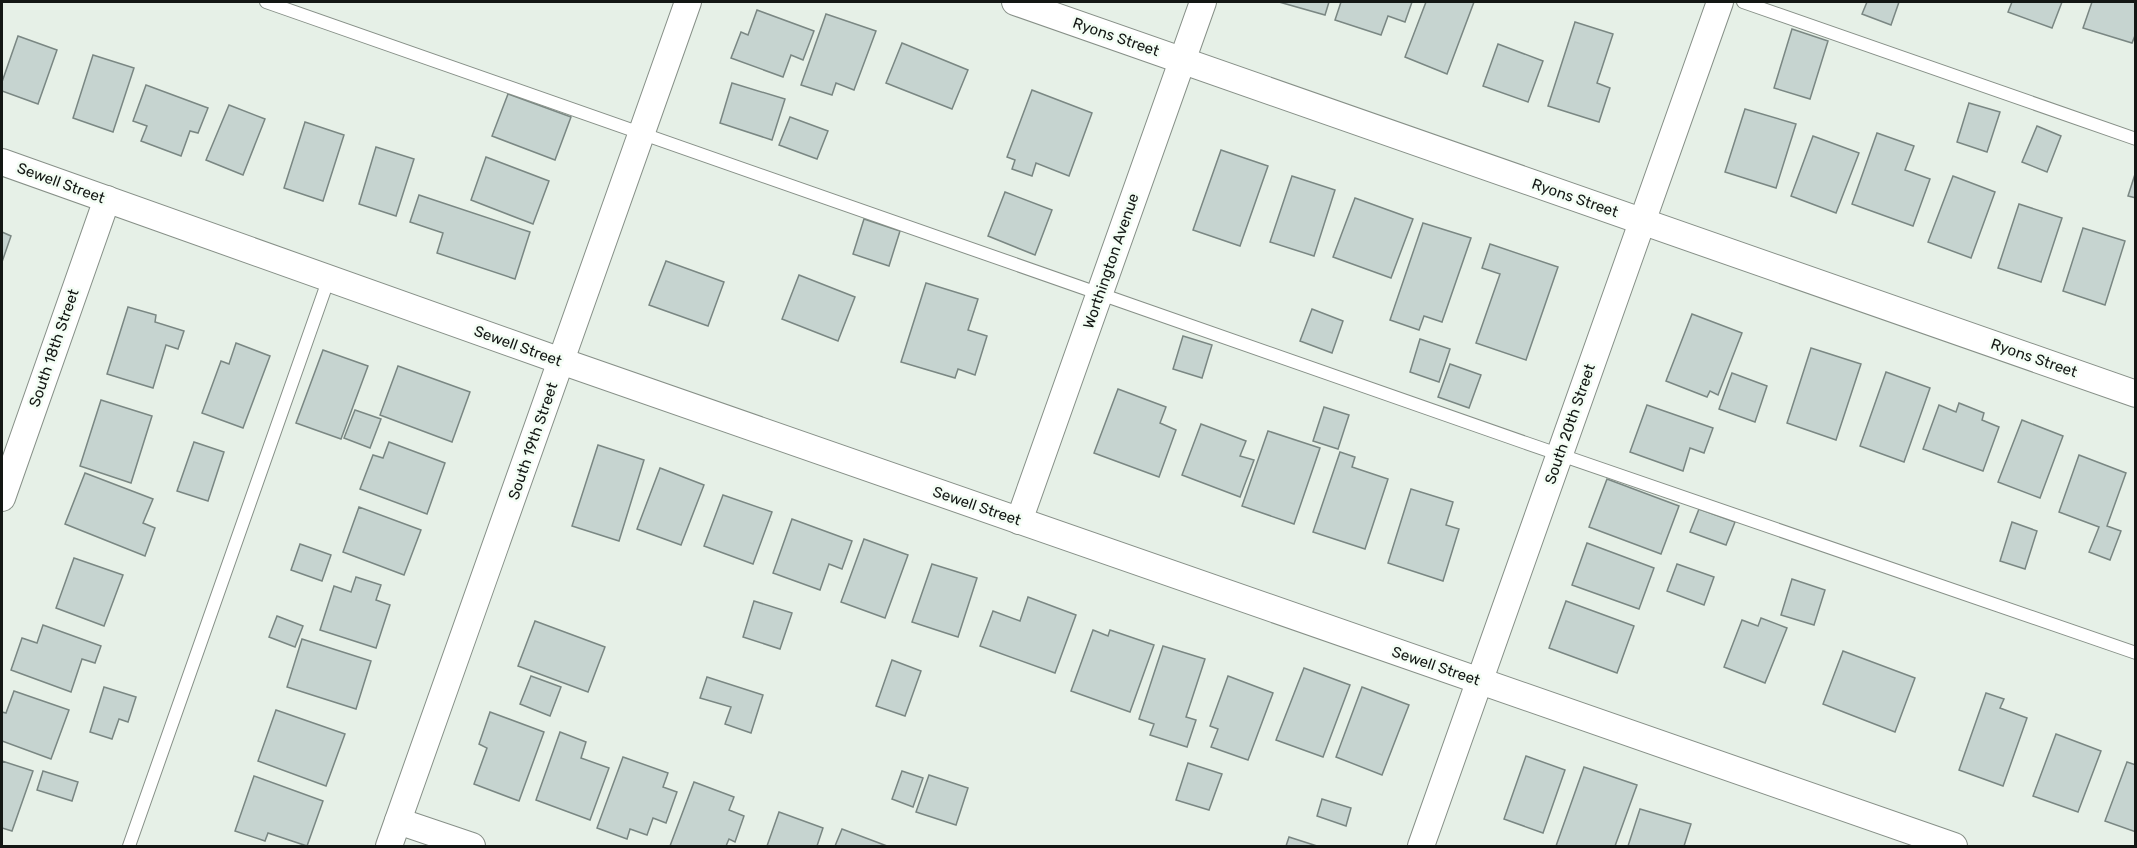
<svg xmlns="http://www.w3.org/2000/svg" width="2137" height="848" viewBox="0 0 2137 848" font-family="Rubik,sans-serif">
	<rect width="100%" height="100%" fill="#e6f0e7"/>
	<!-- building -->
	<g fill="#c6d4d0" stroke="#7a8783" stroke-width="1.5">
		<path d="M1279 2H1329L1325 15Z"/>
		<path d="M1341 2H1412L1405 22 1388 16 1381 35 1335 20Z"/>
		<path d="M1426 2H1474L1447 74 1405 57Z"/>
		<path d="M1867 2H1899L1891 25 1862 14Z"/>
		<path d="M2012 2H2062L2052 28 2008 12Z"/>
		<path d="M2092 2H2136V33L2132 43 2083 28Z"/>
		<path d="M757 10 814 31 803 60 791 55 783 77 731 58 741 32 748 35Z"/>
		<path d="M826 14 876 31 854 90 836 83 832 95 801 85Z"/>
		<path d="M1575 22 1613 34 1597 83 1610 88 1599 122 1548 106Z"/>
		<path d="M1792 29 1828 41 1810 99 1774 88Z"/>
		<path d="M18 36 57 50 38 104 2 91V82Z"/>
		<path d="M902 43 968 70 952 109 886 83Z"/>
		<path d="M1498 44 1543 61 1528 102 1483 86Z"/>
		<path d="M93 55 134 68 113 132 73 118Z"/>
		<path d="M732 83 785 99 772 140 720 123Z"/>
		<path d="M146 85 208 108 198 133 190 131 181 156 141 141 147 126 133 121Z"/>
		<path d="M1032 90 1092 113 1069 176 1036 163 1032 176 1012 169 1015 160 1007 157Z"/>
		<path d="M508 94 571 117 555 160 492 136Z"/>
		<path d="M1969 103 2000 112 1987 152 1957 142Z"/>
		<path d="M229 105 265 119 243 175 206 160Z"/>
		<path d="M1745 109 1796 124 1776 188 1725 172Z"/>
		<path d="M790 117 828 131 817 159 779 145Z"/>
		<path d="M305 122 344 135 323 201 284 188Z"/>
		<path d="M2037 126 2061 136 2047 172 2022 162Z"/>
		<path d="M1877 133 1914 146 1905 170 1930 179 1913 226 1852 204Z"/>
		<path d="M1813 136 1859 153 1836 213 1791 196Z"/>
		<path d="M376 147 414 159 396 216 359 204Z"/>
		<path d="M1221 150 1268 166 1240 246 1193 230Z"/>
		<path d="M486 157 549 181 533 224 471 200Z"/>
		<path d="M2136 171V198L2128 196Z"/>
		<path d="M1292 176 1335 190 1314 256 1270 242Z"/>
		<path d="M1953 176 1995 192 1971 258 1928 242Z"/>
		<path d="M1005 192 1052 210 1035 255 988 236Z"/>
		<path d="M419 195 530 232 515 279 437 253 443 233 410 222Z"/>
		<path d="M1355 198 1413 219 1391 278 1333 257Z"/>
		<path d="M2019 204 2062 218 2041 282 1998 268Z"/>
		<path d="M864 219 900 231 889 266 853 254Z"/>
		<path d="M1423 223 1471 238 1442 322 1424 316 1419 330 1390 320Z"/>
		<path d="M2083 228 2125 241 2105 305 2063 291Z"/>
		<path d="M2 232 11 236 2 262Z"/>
		<path d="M1490 244 1558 267 1526 360 1476 343 1500 274 1482 268Z"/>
		<path d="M666 261 724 282 708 326 649 305Z"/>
		<path d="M799 275 855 297 838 341 782 319Z"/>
		<path d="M926 283 978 299 968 330 987 336 975 375 958 369 955 378 901 362Z"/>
		<path d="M128 307 156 315 155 322 184 331 178 349 166 345 153 388 107 374Z"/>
		<path d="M1312 309 1343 321 1332 353 1300 341Z"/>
		<path d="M1692 314 1742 333 1718 395 1710 391 1707 397 1666 381Z"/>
		<path d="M1183 336 1212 345 1202 378 1173 369Z"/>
		<path d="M1420 339 1450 349 1439 382 1410 372Z"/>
		<path d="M236 343 270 356 243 428 202 413 221 361 229 364Z"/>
		<path d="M1811 348 1861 364 1836 440 1787 423Z"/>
		<path d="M323 350 368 366 341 439 296 423Z"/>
		<path d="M1450 364 1481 375 1469 408 1438 397Z"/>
		<path d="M398 366 470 392 452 442 380 415Z"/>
		<path d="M1886 372 1930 388 1904 462 1860 446Z"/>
		<path d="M1732 373 1767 386 1755 422 1719 409Z"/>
		<path d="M1118 389 1166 407 1160 423 1176 430 1159 477 1094 453Z"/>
		<path d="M101 400 152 416 131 483 80 466Z"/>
		<path d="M1959 403 1984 413 1982 420 1999 427 1983 471 1923 449 1939 405 1956 412Z"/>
		<path d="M1647 405 1713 428 1704 453 1690 448 1683 471 1630 452Z"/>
		<path d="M1324 407 1349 415 1338 449 1313 441Z"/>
		<path d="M355 410 381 419 370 448 344 438Z"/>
		<path d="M2022 420 2063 436 2040 498 1998 482Z"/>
		<path d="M1201 424 1246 441 1240 456 1254 460 1240 497 1182 475Z"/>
		<path d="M1268 431 1320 448 1294 524 1242 506Z"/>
		<path d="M194 442 224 452 208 501 177 491Z"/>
		<path d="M389 442 445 463 427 514 360 489 373 455 383 458Z"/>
		<path d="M598 445 644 460 619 541 572 526Z"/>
		<path d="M1340 452 1355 457 1352 467 1388 479 1365 549 1313 532Z"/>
		<path d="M2079 455 2126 473 2107 526 2121 531 2110 560 2089 552 2099 527 2059 512Z"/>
		<path d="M660 468 704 485 681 545 637 529Z"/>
		<path d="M85 473 153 499 143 523 155 528 145 556 65 524Z"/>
		<path d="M1607 479 1679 506 1661 554 1589 527Z"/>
		<path d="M1411 489 1453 502 1446 525 1459 529 1443 581 1388 563Z"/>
		<path d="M723 495 772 512 753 564 704 546Z"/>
		<path d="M359 507 421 530 404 575 343 552Z"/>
		<path d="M1699 509 1735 522 1726 545 1690 532Z"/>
		<path d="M792 519 852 541 842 569 829 564 820 590 773 573Z"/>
		<path d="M2012 522 2037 531 2025 569 2000 561Z"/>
		<path d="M864 539 908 555 885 618 841 602Z"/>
		<path d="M1587 543 1654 568 1639 609 1572 585Z"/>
		<path d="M300 544 331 555 322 581 291 570Z"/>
		<path d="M74 558 123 575 104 626 56 608Z"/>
		<path d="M932 564 977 578 958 637 912 622Z"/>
		<path d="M1677 564 1714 577 1704 605 1667 591Z"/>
		<path d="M356 577 381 585 376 600 390 605 376 648 320 630 334 586 351 592Z"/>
		<path d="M1792 579 1825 590 1814 625 1781 615Z"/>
		<path d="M1028 597 1076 615 1055 673 980 646 993 611 1020 621Z"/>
		<path d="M754 601 792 613 780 649 743 637Z"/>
		<path d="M1566 601 1634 626 1617 673 1549 648Z"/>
		<path d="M277 616 303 626 295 647 269 637Z"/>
		<path d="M1761 618 1787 628 1765 683 1724 667 1742 620 1758 626Z"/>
		<path d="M535 621 605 647 588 692 518 666Z"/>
		<path d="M43 625 101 646 95 663 82 659 71 692 11 670 22 638 37 643Z"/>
		<path d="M1093 630 1108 636 1110 630 1154 645 1130 712 1071 691Z"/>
		<path d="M302 639 371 661 356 709 287 687Z"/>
		<path d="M1163 646 1205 659 1186 717 1196 720 1187 747 1150 735 1154 724 1139 719Z"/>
		<path d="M1843 651 1915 678 1895 732 1823 704Z"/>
		<path d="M892 660 921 671 905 716 876 706Z"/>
		<path d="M1304 668 1350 685 1323 757 1276 740Z"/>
		<path d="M531 676 561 687 550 716 520 704Z"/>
		<path d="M1228 676 1273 693 1248 760 1211 747 1218 729 1210 726Z"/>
		<path d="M707 677 763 695 751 733 725 724 731 707 700 698Z"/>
		<path d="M104 687 136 697 128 722 119 719 112 739 90 732Z"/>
		<path d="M1362 687 1409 705 1382 775 1336 757Z"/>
		<path d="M14 691 69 710 51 759 2 741V712L6 713Z"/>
		<path d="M1986 693 2004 699 2000 708 2027 718 2003 786 1959 770Z"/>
		<path d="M276 710 345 734 326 786 258 761Z"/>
		<path d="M490 712 544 732 519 801 474 784 487 748 479 744Z"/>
		<path d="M560 732 586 742 581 758 609 768 590 820 536 800Z"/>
		<path d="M2056 734 2101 751 2078 812 2033 796Z"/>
		<path d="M1526 756 1565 770 1543 833 1504 819Z"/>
		<path d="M623 757 668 773 663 787 677 792 666 823 653 818 647 835 630 829 627 839 597 828Z"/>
		<path d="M2 761 33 771 12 831 2 828Z"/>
		<path d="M2127 762 2136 765V832L2105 821Z"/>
		<path d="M1188 763 1222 774 1209 810 1176 800Z"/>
		<path d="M1584 767 1637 785 1615 846H1556Z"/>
		<path d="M43 771 78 782 72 801 37 790Z"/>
		<path d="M902 771 923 778 913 807 892 799Z"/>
		<path d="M929 775 968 788 956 825 916 812Z"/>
		<path d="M254 776 323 801 307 846 268 833 265 841 235 831Z"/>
		<path d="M694 782 734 797 729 810 744 816 735 842 729 839 726 846H670Z"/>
		<path d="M1322 799 1351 808 1346 826 1317 816Z"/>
		<path d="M1640 809 1691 824 1684 846H1628Z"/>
		<path d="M779 812 823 828 817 846H767Z"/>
		<path d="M842 829 887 846H835Z"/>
		<path d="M1289 837 1317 846H1286Z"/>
	</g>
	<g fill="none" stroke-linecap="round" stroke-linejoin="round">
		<!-- service casing -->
		<g stroke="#879088" stroke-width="14">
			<g id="service">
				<path d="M266 2 1526 443 2136 653"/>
				<path d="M1743 2 2136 139"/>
				<path d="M129 846 329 278"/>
			</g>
		</g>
		<!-- minor casing -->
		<g stroke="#879088" stroke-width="28">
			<g id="minor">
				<path d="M1015 2 2136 394"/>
				<path d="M2 162 561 361 1954 846"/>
				<path d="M2 498 107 199"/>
				<path d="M1019 521 1203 2"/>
				<path d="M398 821 472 846"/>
				<path d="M389 846 688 2"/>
				<path d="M1421 846 1720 2"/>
			</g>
		</g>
		<!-- service -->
		<use href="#service" stroke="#fff" stroke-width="12"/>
		<!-- minor -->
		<use href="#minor" stroke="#fff" stroke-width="26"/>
	</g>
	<g text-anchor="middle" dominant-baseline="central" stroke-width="5" stroke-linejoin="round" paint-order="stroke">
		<!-- street labels -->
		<g font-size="15" fill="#131714" stroke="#f3fdf4">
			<text transform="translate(1116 37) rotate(19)">Ryons Street</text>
			<text transform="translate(61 183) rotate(20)">Sewell Street</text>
			<text transform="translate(1575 198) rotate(19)">Ryons Street</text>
			<text transform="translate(1111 261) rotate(-71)">Worthington Avenue</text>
			<text transform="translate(518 346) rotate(20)">Sewell Street</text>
			<text transform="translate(54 348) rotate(-71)">South 18th Street</text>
			<text transform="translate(2034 358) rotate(19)">Ryons Street</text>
			<text transform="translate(1570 424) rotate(-71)">South 20th Street</text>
			<text transform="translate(533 441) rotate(-71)">South 19th Street</text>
			<text transform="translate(977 506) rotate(19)">Sewell Street</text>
			<text transform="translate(1436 666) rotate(19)">Sewell Street</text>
		</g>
	</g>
	<!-- border -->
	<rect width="2137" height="848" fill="none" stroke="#131714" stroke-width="6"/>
</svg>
